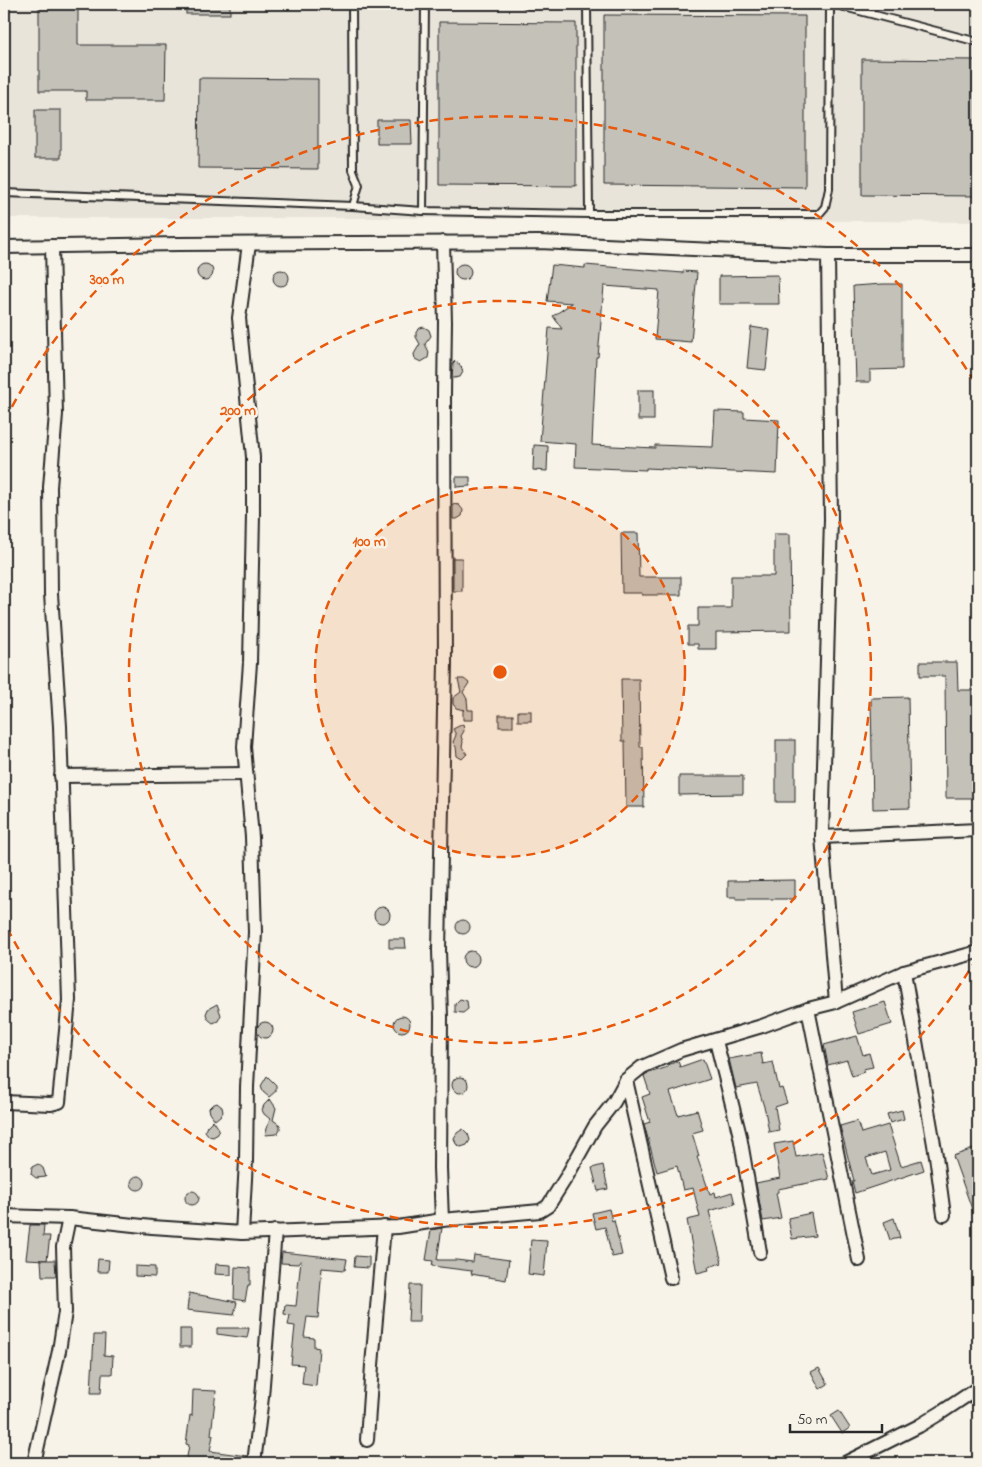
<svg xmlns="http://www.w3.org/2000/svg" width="982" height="1467" viewBox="0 0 982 1467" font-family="'Indie Flower',sans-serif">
	<rect width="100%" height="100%" fill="#f7f3e8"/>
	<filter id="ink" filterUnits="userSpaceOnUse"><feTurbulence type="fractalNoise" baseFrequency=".02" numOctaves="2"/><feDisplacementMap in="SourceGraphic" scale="10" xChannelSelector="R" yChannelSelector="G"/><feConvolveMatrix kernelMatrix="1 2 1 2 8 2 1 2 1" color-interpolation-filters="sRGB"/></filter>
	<g filter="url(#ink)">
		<!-- built -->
		<path fill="#e8e4da" d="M4 4H978V222L557 218H4Z"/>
		<!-- building -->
		<g fill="#c4c1b9" stroke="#2b2b2b" fill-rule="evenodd">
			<path d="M39 4H78V45H166L165 100H86V91H39Z"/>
			<rect x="186" y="4" width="44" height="10"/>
			<path d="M604 15 805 16V187L604 185Z"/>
			<path d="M439 22 576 23V186L439 185Z"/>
			<path d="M862 59 978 60V196L862 195Z"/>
			<path d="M199 78 318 79V169L198 168Z"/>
			<rect x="35" y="110" width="26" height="48"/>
			<path d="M377 120H411L412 144H377Z"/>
			<circle cx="205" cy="272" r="8"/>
			<circle cx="463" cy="272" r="8"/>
			<path d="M552 265 585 268V265L683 273V271L697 272 691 342 655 339 659 290 604 286 598 357H596L592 445 655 448V445L712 447H713L715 411 744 412V418L779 420 777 474 646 468V470L575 467 576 444 540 441 549 328 562 329 553 316 572 303 547 301Z"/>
			<circle cx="281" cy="278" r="8"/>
			<path d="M778 275 779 304H719V276Z"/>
			<path d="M883 284H902V369L870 370V382H856L853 286Z"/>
			<path d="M424 327 429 330 431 336 425 344 429 352 428 358 421 362 415 359 414 354 420 344 416 337V332L420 328Z"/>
			<path d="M751 327 770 330 766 370 747 368Z"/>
			<path d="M455 361 461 366 463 372 460 377 454 378H452L453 363Z"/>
			<rect x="638" y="390" width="16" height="30"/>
			<path d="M534 445 548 446 547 471 533 470Z"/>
			<path d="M456 477H470V486L456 487Z"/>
			<path d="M453 504 459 505 463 510 462 516 457 519H453Z"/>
			<path d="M621 533H638L639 577H681V595H642V593H622Z"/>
			<path d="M774 534H790L791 631 719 632H716V649H698V644H688V626H698V608H731V576H774Z"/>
			<rect x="453" y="558" width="9" height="33"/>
			<path d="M920 662H957L958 690H978V798H946L945 676H920Z"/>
			<path d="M458 679H464L469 683 463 692 467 699 468 710H473V720H463V710H464L456 708 453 704V698L461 692Z"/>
			<path d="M621 679H639L640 747H643L644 807H626L625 741H622Z"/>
			<path d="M908 697 910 808 873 809 871 698Z"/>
			<rect x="518" y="711" width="13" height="10"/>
			<rect x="499" y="715" width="14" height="12"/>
			<path d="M463 724 464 731 461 736 463 742 462 747 467 754 462 759 457 756 456 747 453 742 456 735 453 729Z"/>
			<rect x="776" y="740" width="19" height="62"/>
			<path d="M679 776H743V794L679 795Z"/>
			<path d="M795 880V899H736V897H728V881Z"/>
			<circle cx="382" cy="915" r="8"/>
			<circle cx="463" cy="927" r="7"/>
			<path d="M389 939H405L406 948H389Z"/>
			<circle cx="471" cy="959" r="8"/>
			<path d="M460 999 467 1001 468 1009 463 1013 455 1012V1004Z"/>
			<path d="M885 1002 892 1024 859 1034 852 1012Z"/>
			<path d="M217 1004 221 1015 218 1021 213 1023 208 1019 206 1014 208 1009Z"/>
			<circle cx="402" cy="1024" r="8"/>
			<circle cx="265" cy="1030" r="8"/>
			<path d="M857 1036 863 1055 869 1053 873 1067 863 1069 864 1072 852 1076 847 1060 828 1065 824 1045Z"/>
			<path d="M761 1053 763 1064 773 1062 779 1089 782 1088 787 1103 775 1107 779 1130 769 1132 765 1110 757 1084 736 1088 729 1059Z"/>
			<path d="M703 1059 710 1079 670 1092 678 1115 697 1110 703 1130 692 1133 699 1156 697 1157 710 1194 715 1192 716 1197 732 1192 735 1204 709 1211 722 1263 708 1267 709 1270 697 1273 687 1220 700 1217 693 1188 683 1190 677 1166 657 1172 644 1124 650 1122 642 1097 650 1094 644 1076 646 1074 668 1067V1065L678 1061 680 1067Z"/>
			<path d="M267 1076 276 1085V1091L269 1097 263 1092 261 1086Z"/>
			<circle cx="460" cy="1085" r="8"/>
			<path d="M270 1099 276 1108 273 1120 280 1125V1129L277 1134 265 1135 270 1119 264 1114 262 1110 264 1105Z"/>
			<path d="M217 1103 222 1107 223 1112 221 1115 215 1120 210 1113 209 1108 212 1105Z"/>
			<path d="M902 1110 904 1119 890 1123 887 1114Z"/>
			<path d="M213 1120 219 1129 218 1134 213 1137 209 1136 205 1131 207 1126Z"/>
			<path d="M857 1121 861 1133 888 1125 901 1166 921 1160 924 1170 855 1193 852 1181H854L840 1126ZM885 1152 890 1170 872 1175 866 1158Z"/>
			<path d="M463 1129 468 1134 470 1140 467 1145 461 1147 456 1144 454 1138 457 1133Z"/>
			<path d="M793 1141 796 1157 822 1152 829 1179 778 1189V1192L776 1193 781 1218 763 1221 756 1183 780 1178 774 1144Z"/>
			<path d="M976 1148 978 1155V1222L977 1223 953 1156Z"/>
			<path d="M38 1164 43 1168 46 1177 36 1178 31 1174 32 1167Z"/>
			<path d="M603 1165 608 1189 598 1191 592 1168Z"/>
			<circle cx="138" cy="1183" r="7"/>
			<circle cx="192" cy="1198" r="7"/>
			<path d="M609 1209 612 1221 614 1220 622 1255 612 1257 605 1227 596 1229 592 1213Z"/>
			<path d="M811 1213 815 1236 792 1239 788 1218Z"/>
			<path d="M894 1218 900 1238 890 1240 884 1222Z"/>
			<path d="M30 1225H44L43 1236H50L47 1260 26 1259Z"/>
			<path d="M442 1228 437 1260H456L473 1262 474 1255 509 1260 506 1280 471 1274 472 1271 432 1266 433 1261 426 1260 431 1230Z"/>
			<path d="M531 1240 547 1241 544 1276 528 1274Z"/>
			<path d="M282 1252 347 1259 345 1270 322 1268 318 1318 307 1317 304 1337 314 1338V1347L319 1348 316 1386 302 1384 304 1365 291 1364 295 1326 288 1325 290 1315 284 1314 285 1305 296 1306 301 1260 298 1264 281 1263Z"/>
			<path d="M355 1256 369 1257V1268L354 1267Z"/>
			<path d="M98 1259 109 1260 108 1272H97Z"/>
			<path d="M41 1260H55L56 1276H42Z"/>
			<path d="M216 1264 231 1265V1275L215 1274Z"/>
			<path d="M135 1266 155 1267V1277L135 1276Z"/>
			<path d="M235 1267 250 1268V1285H248L245 1301 234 1299Z"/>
			<path d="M410 1285H420L419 1322H408Z"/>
			<path d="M189 1293 237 1302 234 1315 187 1310Z"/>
			<path d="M217 1328H249L247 1338 217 1334Z"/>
			<rect x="180" y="1329" width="11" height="18"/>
			<path d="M94 1335H105L104 1355 113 1356 112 1374H102L101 1393H91Z"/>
			<path d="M819 1368 828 1384 820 1389 811 1372Z"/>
			<path d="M193 1390 216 1391 211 1435H213L210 1451 247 1456 246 1463H228L208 1460V1463H186L189 1445 186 1444 190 1415 192 1416Z"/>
			<path d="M839 1411 850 1428 842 1433 831 1416Z"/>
		</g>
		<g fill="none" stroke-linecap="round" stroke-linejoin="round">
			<!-- lane casing -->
			<g stroke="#2b2b2b" stroke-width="10">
				<g id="lane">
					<path d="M352 4 353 170 359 185 353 206"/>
					<path d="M526 4H704"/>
					<path d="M587 4 589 214"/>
					<path d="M833 4 978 42"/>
					<path d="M4 193 353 206 423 211 589 214H819L825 207 829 189 830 4"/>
					<path d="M423 211 425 4"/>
				</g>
			</g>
			<!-- street casing -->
			<g stroke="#2b2b2b" stroke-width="16">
				<g id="street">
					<path d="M4 247 178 244 539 242 828 255H978"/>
					<path d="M828 255 831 519 822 837 836 1002"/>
					<path d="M61 776 246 774"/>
					<path d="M822 837 978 830"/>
					<path d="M904 972 936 1156 944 1215"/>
					<path d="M808 1009 859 1260"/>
					<path d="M716 1041 740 1136 760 1252"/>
					<path d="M626 1080 671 1278"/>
					<path d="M4 1102 51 1104 59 1102 69 1000 60 726 51 594 50 487 56 414 52 246"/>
					<path d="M4 1216 69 1218 152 1227 242 1233 398 1227 442 1220 540 1211 548 1206 567 1176 595 1126 614 1102 626 1080 642 1067 681 1050 762 1026 808 1009 836 1002 904 972 978 952"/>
					<path d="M442 1220 440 1168 441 1017 439 950 445 663 444 394 445 322 443 242"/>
					<path d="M242 1233 246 1161 247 1087 255 932 252 837 244 747 250 663 253 515V457L239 318 249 244"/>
					<path d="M367 1440 372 1365 384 1227"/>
					<path d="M34 1463 59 1351 65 1312 63 1247 69 1218"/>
					<path d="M254 1463 262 1397 275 1231"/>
					<path d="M845 1463 919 1426 942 1412 978 1388"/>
				</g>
			</g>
			<!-- lane -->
			<use href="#lane" stroke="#f7f3e8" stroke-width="6"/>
			<!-- street -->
			<use href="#street" stroke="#f7f3e8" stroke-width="12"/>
		</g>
	</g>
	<!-- distance rings -->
	<circle cx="500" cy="672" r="185" fill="#e8590c" fill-opacity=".12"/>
	<g fill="none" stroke="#e8590c" stroke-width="2.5" stroke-dasharray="9 6">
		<circle cx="500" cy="672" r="185"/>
		<circle cx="500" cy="672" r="371"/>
		<path d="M977 958A556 556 0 0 1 5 924M5 420A556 556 0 0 1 977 386"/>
	</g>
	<circle cx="500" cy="672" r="8" fill="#e8590c" stroke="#f7f3e8" stroke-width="2.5"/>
	<g font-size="15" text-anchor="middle" font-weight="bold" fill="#e8590c" stroke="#f7f3e8" stroke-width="5" stroke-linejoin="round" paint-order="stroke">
		<text x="107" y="284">300 m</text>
		<text x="238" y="415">200 m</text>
		<text x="369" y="546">100 m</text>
	</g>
	<!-- margin -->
	<rect width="982" height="1467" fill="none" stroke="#f7f3e8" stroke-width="20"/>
	<rect x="10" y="10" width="962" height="1447" fill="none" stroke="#2b2b2b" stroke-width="2" filter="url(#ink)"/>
	<!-- scale -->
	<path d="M790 1424v8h92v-8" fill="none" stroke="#2b2b2b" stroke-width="2.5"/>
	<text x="797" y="1424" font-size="15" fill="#2b2b2b" stroke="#f7f3e8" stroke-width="4" paint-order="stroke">50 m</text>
</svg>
